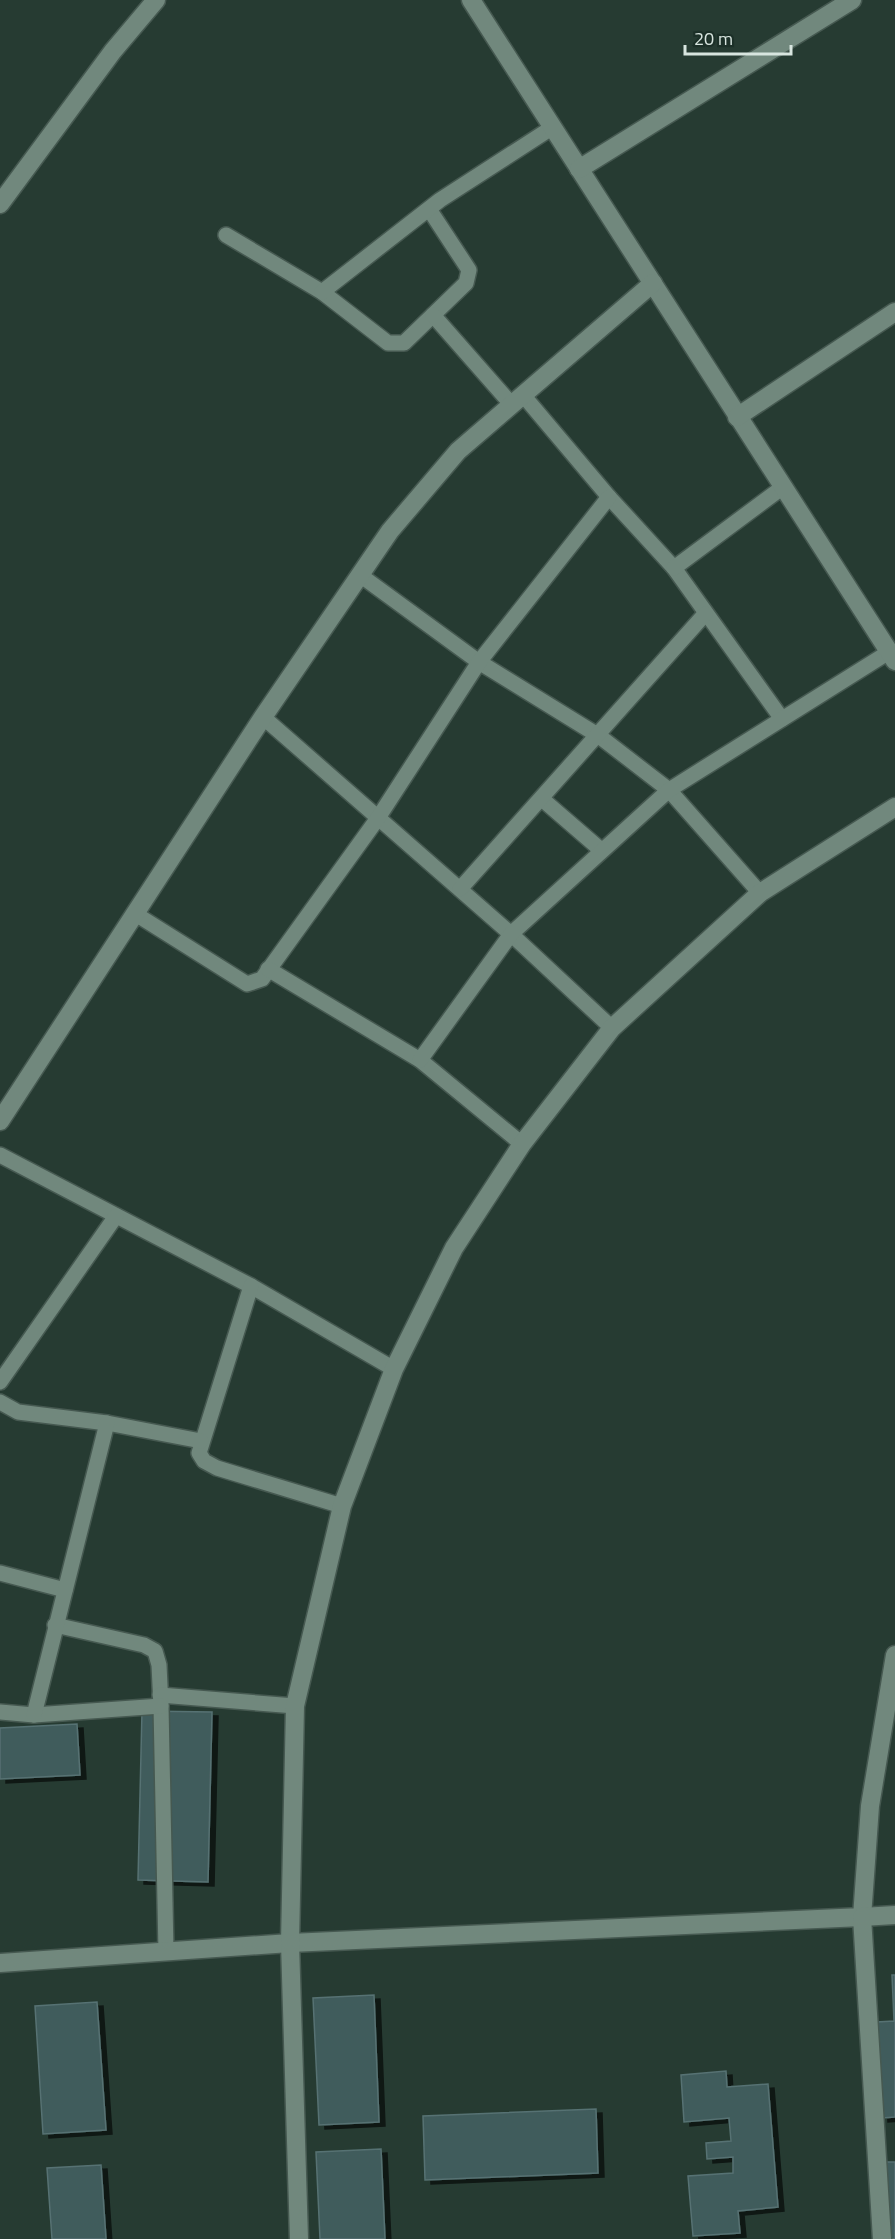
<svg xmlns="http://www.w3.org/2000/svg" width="895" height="2239" viewBox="0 0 895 2239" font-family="'Titillium Web',sans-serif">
	<defs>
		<filter id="shadow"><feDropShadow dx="6" dy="4" stdDeviation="0" flood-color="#0009"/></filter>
	</defs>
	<rect width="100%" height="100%" fill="#263b32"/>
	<!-- building -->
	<g fill="#415b5c" stroke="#577273" stroke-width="1.5" filter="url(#shadow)">
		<path d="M142 1711 212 1712 208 1882 138 1880Z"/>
		<path d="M77 1724 80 1775 0 1779V1728Z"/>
		<path d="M892 1975H895V2117L882 2118 877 2022 894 2021Z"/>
		<path d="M374 1995 379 2122 319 2125 313 1998Z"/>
		<path d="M97 2002 106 2130 43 2134 35 2006Z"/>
		<path d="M726 2071 727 2087 768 2084 778 2207 738 2211 740 2233 693 2236 688 2176 733 2173V2157L707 2159 706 2143 731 2141 729 2118 684 2122 681 2075Z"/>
		<path d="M596 2109 598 2173 425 2180 423 2116Z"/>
		<path d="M381 2149 385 2239H320L316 2152Z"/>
		<path d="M884 2162H895V2239H889Z"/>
		<path d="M101 2165 106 2239H52L47 2168Z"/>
	</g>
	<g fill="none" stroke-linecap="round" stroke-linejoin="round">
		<!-- lane casing -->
		<g stroke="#465951" stroke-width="18">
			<g id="lane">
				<path d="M226 235 322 292 388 343H404L466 283 469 270 429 209"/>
				<path d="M322 292 440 200 553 127"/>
				<path d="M433 315 512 405"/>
				<path d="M523 395 609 497 674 568 782 719"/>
				<path d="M674 568 783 487"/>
				<path d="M360 575 479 662 599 736 669 790 760 893"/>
				<path d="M263 717 511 934 612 1028"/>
				<path d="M542 799 601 850"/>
				<path d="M460 889 705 614"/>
				<path d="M134 913 247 984 262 979 378 818 479 662 609 497"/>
				<path d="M268 969 420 1060 522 1144"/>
				<path d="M420 1060 511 934 669 790 889 652"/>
				<path d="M0 1155 251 1286 394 1369"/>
				<path d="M251 1286 199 1453 204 1461 217 1468 342 1506"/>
				<path d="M0 1382 116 1216"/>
				<path d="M0 1402 18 1412 107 1423 201 1441"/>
				<path d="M0 1573 65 1590"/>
				<path d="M55 1625 144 1645 155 1651 159 1665 161 1706 166 1952"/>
				<path d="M160 1695 295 1706"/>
				<path d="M0 1712 34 1715 161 1706"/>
				<path d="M34 1715 107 1423"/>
			</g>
		</g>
		<!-- street casing -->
		<g stroke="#465951" stroke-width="21">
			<g id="street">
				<path d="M471 0 895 661"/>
				<path d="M579 169 852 0"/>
				<path d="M0 204 113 51 156 0"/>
				<path d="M737 417 895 312"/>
				<path d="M0 1121 263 717 390 531 458 451 653 283"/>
				<path d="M0 1963 290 1943 862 1917 870 1806 895 1655"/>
				<path d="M299 2239 290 1943 295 1706 342 1506 394 1369 454 1248 522 1144 612 1028 760 893 895 807"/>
				<path d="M882 2239 862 1917 895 1915"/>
			</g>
		</g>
		<!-- lane -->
		<use href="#lane" stroke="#71887d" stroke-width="15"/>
		<!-- street -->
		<use href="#street" stroke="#71887d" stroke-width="18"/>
	</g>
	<!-- scale -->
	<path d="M685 45v9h106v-9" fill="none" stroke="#d8e5df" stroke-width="3"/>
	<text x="694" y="45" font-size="18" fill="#d8e5df" stroke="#1c3028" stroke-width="4.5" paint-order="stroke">20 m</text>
</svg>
